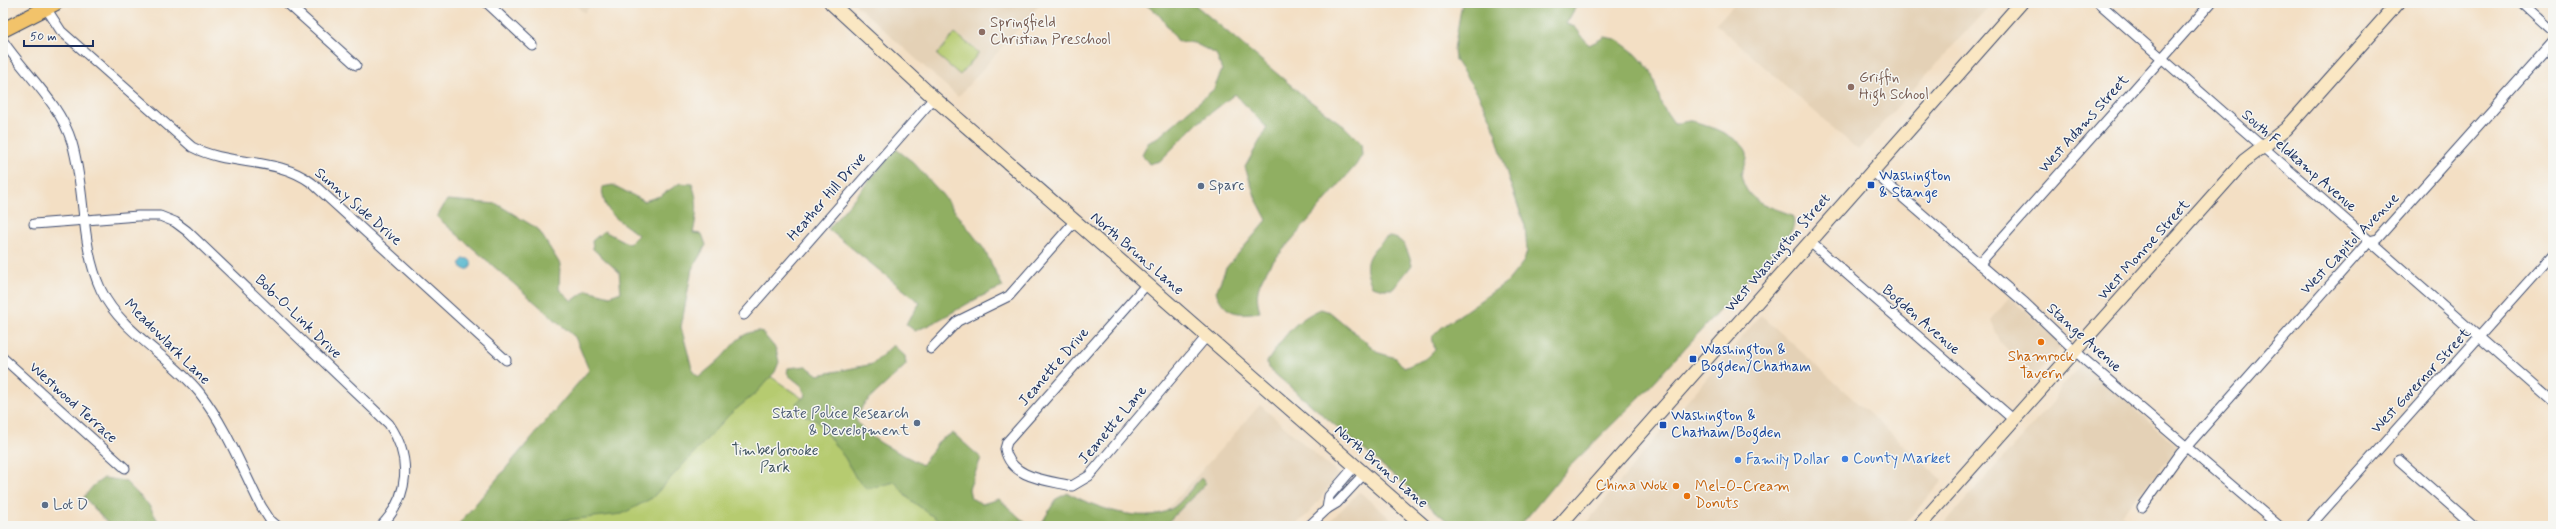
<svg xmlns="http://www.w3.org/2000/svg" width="2556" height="529" viewBox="0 0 2556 529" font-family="Mynerve,sans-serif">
	<rect width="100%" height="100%" fill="#f6f6f2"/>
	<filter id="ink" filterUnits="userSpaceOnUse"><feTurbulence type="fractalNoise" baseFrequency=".025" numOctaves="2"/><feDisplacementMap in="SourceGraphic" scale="8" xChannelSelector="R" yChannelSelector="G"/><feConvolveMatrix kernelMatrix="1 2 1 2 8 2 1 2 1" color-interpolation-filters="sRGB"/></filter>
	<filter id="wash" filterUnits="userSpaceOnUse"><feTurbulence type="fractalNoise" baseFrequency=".012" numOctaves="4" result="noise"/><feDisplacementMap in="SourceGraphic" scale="16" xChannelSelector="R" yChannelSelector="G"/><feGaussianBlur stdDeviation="0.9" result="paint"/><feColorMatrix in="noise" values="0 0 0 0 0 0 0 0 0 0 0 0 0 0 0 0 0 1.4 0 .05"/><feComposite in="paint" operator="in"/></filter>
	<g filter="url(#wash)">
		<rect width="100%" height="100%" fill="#f3dfc4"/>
		<!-- built -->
		<g fill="#e4d1b6">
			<path d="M573 3H593L584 13Z"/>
			<path d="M854 3H1041L958 97Z"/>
			<path d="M1735 3H1992L1858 150 1716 24Z"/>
			<path d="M2010 297 2063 345 2035 376 2000 342 1991 320Z"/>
			<path d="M1761 315 1943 481 1902 526H1584L1654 440Z"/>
			<path d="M2084 363 2179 448 2121 514 2135 526H1942L2053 402 2062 386Z"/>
			<path d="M1260 405 1339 475 1308 514 1294 526H1152Z"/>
			<path d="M1359 492 1362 494 1399 526H1325Z"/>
		</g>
		<!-- green -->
		<g fill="#b6cb6f" stroke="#687d66">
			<path d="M955 33 979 53 960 75 937 55Z"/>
			<path d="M767 374 990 526H465Z"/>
		</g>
		<!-- forest -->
		<g fill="#90af62" stroke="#566f60">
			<path d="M1144 3H1193L1306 98 1344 126 1361 143 1362 155 1356 165 1270 265C1259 284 1254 291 1260 312 1238 315 1225 315 1216 292L1226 268 1267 220 1256 199 1245 167 1267 128 1235 94 1198 123 1160 161 1149 164 1142 154 1148 143 1161 135 1214 89 1222 70 1216 54 1194 43 1178 41 1160 16Z"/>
			<path d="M1462 3H1578L1566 24 1575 27 1589 45 1605 37 1616 39 1636 54 1651 71 1662 106 1674 123C1681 124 1687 120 1692 121 1706 124 1744 139 1747 153 1748 160 1744 167 1741 174 1746 203 1767 205 1792 215 1798 228 1788 235 1780 244L1643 394 1567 469 1520 526H1453L1268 368 1267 362C1284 337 1293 321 1321 309L1330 312 1379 353 1396 358 1404 368 1427 358 1435 350 1432 337 1441 328 1508 281 1524 261 1527 251 1525 226 1508 177 1492 121 1478 94 1455 60 1454 49Z"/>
			<path d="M896 149 913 162 941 193 984 249 1003 287C972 298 946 319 915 331L906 324 920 303 828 229Z"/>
			<path d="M680 183 692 184C699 202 697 215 693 233L702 234 706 245 692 269 681 327 693 372 699 377C706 371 714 365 721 358 734 345 740 331 761 331L776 349 779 362 775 372 756 393 730 414 652 498 622 514 511 526H457L589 370 575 337 437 217 447 200 497 204 538 229 560 264 559 289 572 301 587 290 610 296 621 292 619 272 593 249 592 241 604 231 629 244 638 235C619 219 603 215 602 187L613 185 644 201 660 196Z"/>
			<path d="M1387 237C1405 237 1407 250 1412 265L1393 289H1383L1372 286C1360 262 1369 253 1387 237Z"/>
			<path d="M893 345 905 356 906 365 863 405 856 420C871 443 899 451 922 465L940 440 953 433 981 458 969 489 971 498 982 504 999 499 1029 526H946L909 499 895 482 867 489 856 478 845 458 817 421 802 414 796 403 806 396 802 386 787 374 788 368 806 366 818 375 873 364Z"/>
			<path d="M104 478 125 481 148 504 161 526H110L84 497 93 486Z"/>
			<path d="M1201 478 1206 483 1164 526H1040L1056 499 1068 493C1094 507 1142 525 1171 509 1180 505 1193 486 1201 478Z"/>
		</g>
		<!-- water -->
		<circle fill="#4db4cc" stroke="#347295" cx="466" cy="264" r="5.5"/>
	</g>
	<g filter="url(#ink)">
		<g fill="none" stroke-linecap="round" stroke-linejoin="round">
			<!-- street casing -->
			<g stroke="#3b496d" stroke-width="11">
				<g id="street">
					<path d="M287 3 356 65"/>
					<path d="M487 3 531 44"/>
					<path d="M2099 3 2553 402"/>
					<path d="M2522 3 2553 31"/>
					<path d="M46 8 61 31 192 147C230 167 276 156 312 183L506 360"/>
					<path d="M3 41C25 74 60 103 72 143 86 190 80 245 101 290 121 332 170 356 199 392 225 425 242 468 261 506L270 520 277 526"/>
					<path d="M1871 170 2025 303 2086 361 2279 526"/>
					<path d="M34 224 138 216H160L175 222 187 231 389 424C412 458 410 496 381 526"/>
					<path d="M1809 241 2014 420"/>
					<path d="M1979 264 2211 3"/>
					<path d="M1147 284 1007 442 1005 449C1011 479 1047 480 1072 486L1089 476 1207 336"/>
					<path d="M744 315 934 98"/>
					<path d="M931 349 958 321 1009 296 1075 221"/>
					<path d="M3 358 125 468"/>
					<path d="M2399 460 2474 526"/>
					<path d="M2142 507 2180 454 2369 241 2377 239 2553 42"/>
					<path d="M1327 509 1329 496 1355 466"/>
					<path d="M1309 526 1327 509 1337 503 1364 474"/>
					<path d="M2310 526 2553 254"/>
				</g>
			</g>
			<!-- secondary casing -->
			<g stroke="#3b496d" stroke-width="15">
				<g id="secondary">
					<path d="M831 3 934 98 1424 526"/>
					<path d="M1559 526 2021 3"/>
					<path d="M1919 526 2244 161 2286 129 2398 3"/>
				</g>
			</g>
			<!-- primary casing -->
			<g stroke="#3b496d" stroke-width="16">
				<path id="primary" d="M3 30 56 3"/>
			</g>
			<!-- street -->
			<use href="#street" stroke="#fff" stroke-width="9"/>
			<!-- secondary -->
			<use href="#secondary" stroke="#fae7c3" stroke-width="13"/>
			<!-- primary -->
			<use href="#primary" stroke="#f2c36a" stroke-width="14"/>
		</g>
	</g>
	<!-- markers -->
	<g fill="#8d6e63" stroke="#f6f6f2" stroke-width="1.5">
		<circle cx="982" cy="32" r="4"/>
		<circle cx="1851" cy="87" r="4"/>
	</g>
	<g fill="#1a4fb4" stroke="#f6f6f2" stroke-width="1.5">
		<rect x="1867" y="181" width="8" height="8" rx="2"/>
		<rect x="1689" y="355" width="8" height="8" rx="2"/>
		<rect x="1659" y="421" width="8" height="8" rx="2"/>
	</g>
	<g fill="#5c6f8a" stroke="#f6f6f2" stroke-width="1.5">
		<circle cx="1201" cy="186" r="4"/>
		<circle cx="917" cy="423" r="4"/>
		<circle cx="45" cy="505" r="4"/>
	</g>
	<g fill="#e8710a" stroke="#f6f6f2" stroke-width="1.5">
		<circle cx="2041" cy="342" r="4"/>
		<circle cx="1676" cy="486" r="4"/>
		<circle cx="1687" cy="496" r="4"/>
	</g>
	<g fill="#3f7fe0" stroke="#f6f6f2" stroke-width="1.5">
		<circle cx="1845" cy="459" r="4"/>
		<circle cx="1738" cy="460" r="4"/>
	</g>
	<g text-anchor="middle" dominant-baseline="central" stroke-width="3" stroke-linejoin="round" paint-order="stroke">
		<!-- education labels -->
		<g font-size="15" fill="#785e54" stroke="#f6f6f2" text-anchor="start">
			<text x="990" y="23">Springfield<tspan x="990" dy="17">Christian Preschool</tspan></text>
			<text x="1859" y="78">Griffin<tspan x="1859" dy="17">High School</tspan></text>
		</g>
		<!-- street labels -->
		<g font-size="15" fill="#1b2f5e" stroke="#f6f6f2">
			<text transform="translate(2084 124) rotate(-48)">West Adams Street</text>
			<text transform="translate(2299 161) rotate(41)">South Feldkamp Avenue</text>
			<text transform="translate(827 197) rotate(-49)">Heather Hill Drive</text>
			<text transform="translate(358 207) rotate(41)">Sunny Side Drive</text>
			<text transform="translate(2350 244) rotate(-46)">West Capitol Avenue</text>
			<text transform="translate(2144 250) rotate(-48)">West Monroe Street</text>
			<text transform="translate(1778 253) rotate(-49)">West Washington Street</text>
			<text transform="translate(1137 254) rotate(41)">North Bruns Lane</text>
			<text transform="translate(298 317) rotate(44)">Bob-O-Link Drive</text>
			<text transform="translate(1921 320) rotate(41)">Bogden Avenue</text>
			<text transform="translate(2084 338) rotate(42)">Stange Avenue</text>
			<text transform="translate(167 342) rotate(45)">Meadowlark Lane</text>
			<text transform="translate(1054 367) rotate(-49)">Jeanette Drive</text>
			<text transform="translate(2421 381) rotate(-47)">West Governor Street</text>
			<text transform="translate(73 403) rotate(42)">Westwood Terrace</text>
			<text transform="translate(1113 425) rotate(-50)">Jeanette Lane</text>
			<text transform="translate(1381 467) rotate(41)">North Bruns Lane</text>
		</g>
		<!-- transit labels -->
		<g font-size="15" fill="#164399" stroke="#f6f6f2" text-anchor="start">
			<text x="1879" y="176">Washington<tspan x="1879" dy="17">&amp; Stange</tspan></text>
			<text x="1701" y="350">Washington &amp;<tspan x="1701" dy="17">Bogden/Chatham</tspan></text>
			<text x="1671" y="416">Washington &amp;<tspan x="1671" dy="17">Chatham/Bogden</tspan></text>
		</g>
		<!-- service labels -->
		<g font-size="15" fill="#4e5e75" stroke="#f6f6f2" text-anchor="start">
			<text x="1209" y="186">Sparc</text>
			<text x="909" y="414" text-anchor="end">State Police Research<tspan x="909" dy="17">&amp; Development</tspan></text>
			<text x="53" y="505">Lot D</text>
		</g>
		<!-- food labels -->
		<g font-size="15" fill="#c56008" stroke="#f6f6f2">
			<text x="2041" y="357">Shamrock<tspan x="2041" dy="17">Tavern</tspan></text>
			<text x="1668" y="486" text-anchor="end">China Wok</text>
			<text x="1695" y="487" text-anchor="start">Mel-O-Cream<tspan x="1695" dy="17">Donuts</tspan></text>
		</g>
		<!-- park labels -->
		<g font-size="15" fill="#425662" stroke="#f6f6f2">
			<text x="775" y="451">Timberbrooke<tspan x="775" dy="17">Park</tspan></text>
		</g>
		<!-- shop labels -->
		<g font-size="15" fill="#366cbe" stroke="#f6f6f2" text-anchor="start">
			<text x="1853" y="459">County Market</text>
			<text x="1746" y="460">Family Dollar</text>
		</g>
	</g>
	<!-- margin -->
	<rect width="2556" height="529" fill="none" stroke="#f6f6f2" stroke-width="16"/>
	<!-- scale -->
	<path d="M24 40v6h69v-6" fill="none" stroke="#1b2f5e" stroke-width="2"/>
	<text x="30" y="40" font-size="12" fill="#1b2f5e" stroke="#f6f6f2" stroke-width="3" paint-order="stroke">50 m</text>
</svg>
